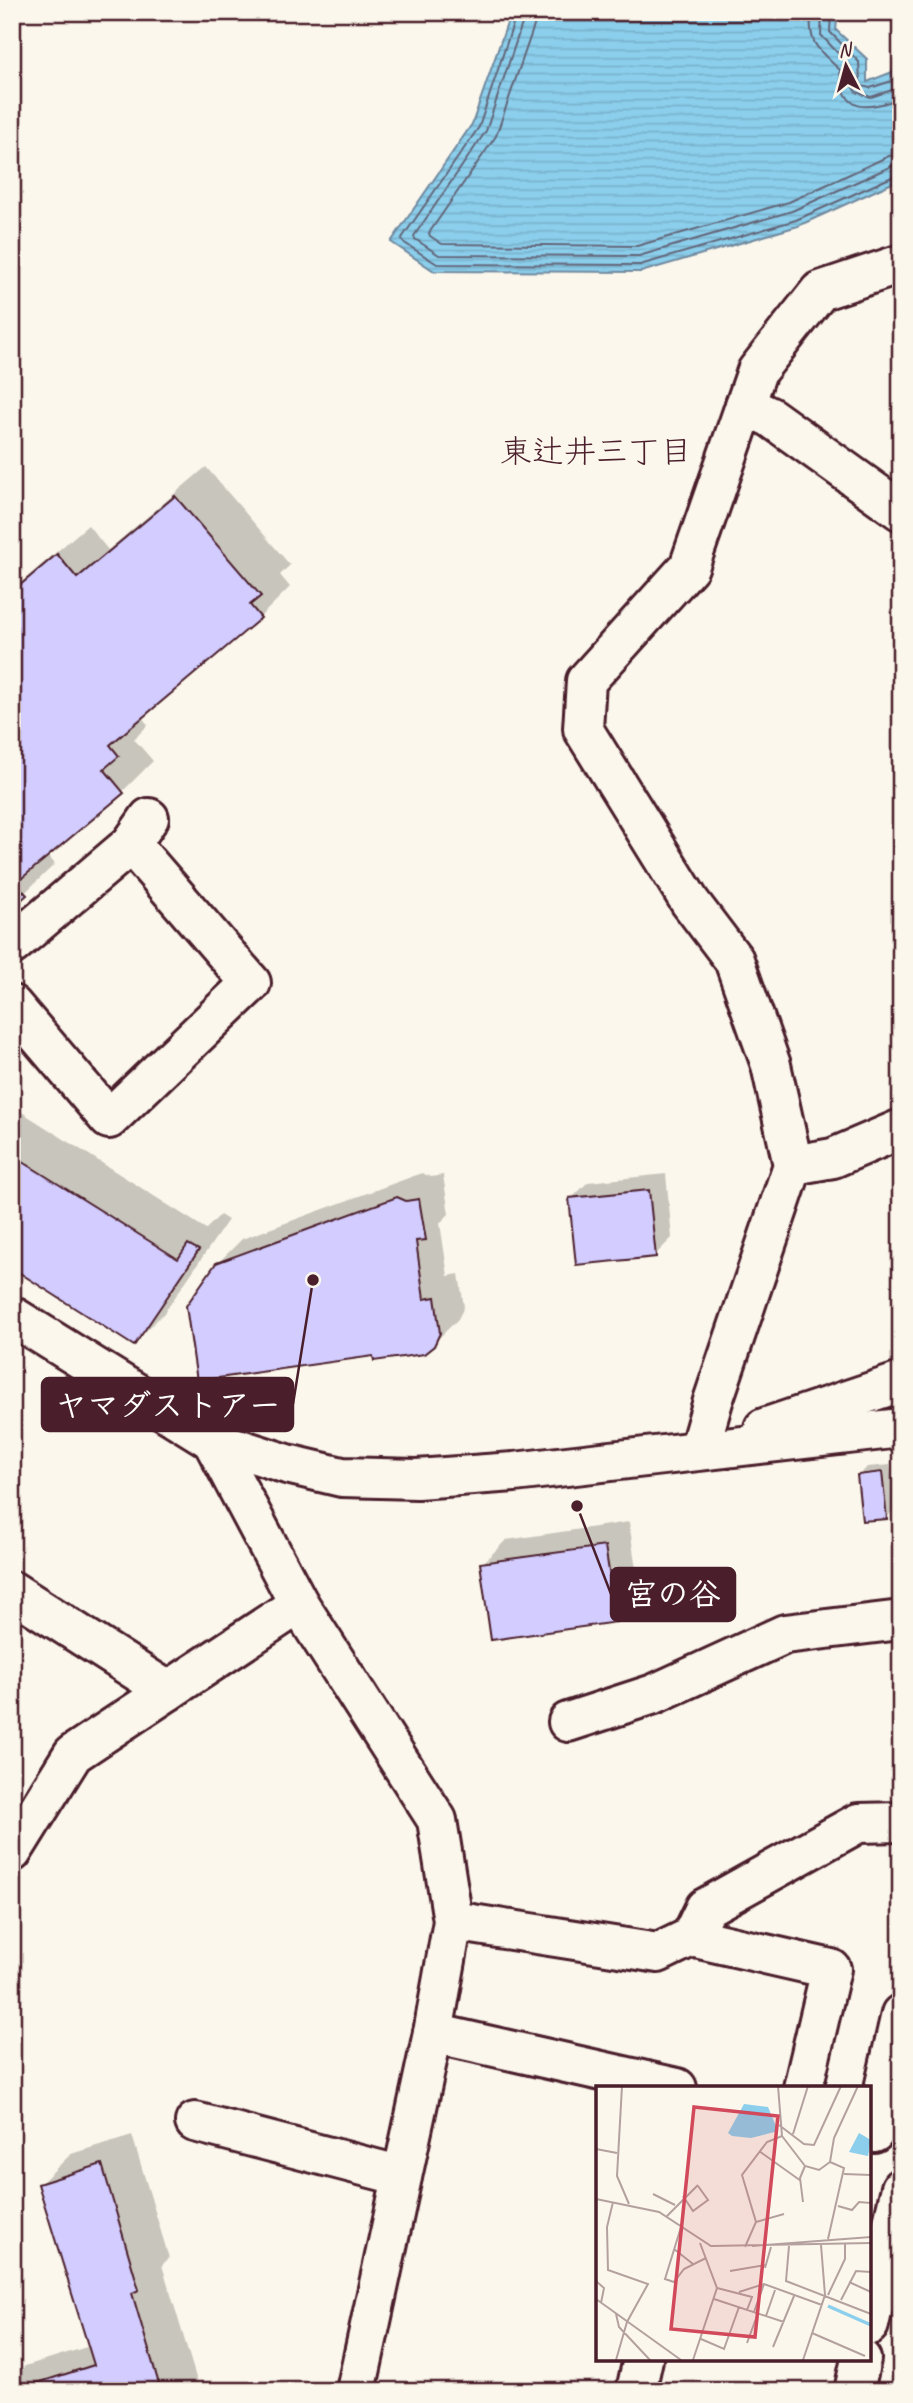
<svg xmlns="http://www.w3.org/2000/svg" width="913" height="2403" viewBox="0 0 913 2403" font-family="Caveat,'Klee One',sans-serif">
	<defs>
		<pattern id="water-rules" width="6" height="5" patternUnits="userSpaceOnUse" patternTransform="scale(1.75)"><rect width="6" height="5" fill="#8bcfec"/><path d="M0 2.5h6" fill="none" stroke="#79b1cb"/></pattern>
	</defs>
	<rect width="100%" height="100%" fill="#fbf7ec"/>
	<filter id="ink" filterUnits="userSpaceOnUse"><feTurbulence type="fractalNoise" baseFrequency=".0143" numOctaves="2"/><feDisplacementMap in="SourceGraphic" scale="14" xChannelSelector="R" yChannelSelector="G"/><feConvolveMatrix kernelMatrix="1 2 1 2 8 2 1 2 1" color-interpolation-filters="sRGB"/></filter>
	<g filter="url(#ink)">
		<!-- water -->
		<path fill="url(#water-rules)" stroke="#71899f" stroke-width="2" d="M511 12H838L836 30 867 59V82L897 70 901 83V179L798 226 641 272 434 271 391 242 472 124Z"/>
		<!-- shadow -->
		<g fill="#0003">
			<path d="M206 467 290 565 280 575 290 587 260 617 142 717 148 725 134 739 153 761 123 791 47 855 55 864 12 905V590L88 525 108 550Z"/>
			<path d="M12 1106 206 1229 220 1215 228 1220 164 1313 134 1343 12 1266Z"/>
			<path d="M422 1173 431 1177 443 1175 449 1214 440 1223 448 1276 459 1274 464 1307 458 1319 433 1344 375 1354 217 1264 242 1239Z"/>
			<path d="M666 1174 672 1238 655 1255 571 1199 588 1182Z"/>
			<path d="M890 1465 895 1509 887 1517 859 1476 867 1467Z"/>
			<path d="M629 1522 640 1596 616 1620 482 1564 506 1540Z"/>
			<path d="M132 2135 169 2258 162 2265 200 2391H12V2379L25 2366 90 2346 40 2184 71 2154Z"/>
		</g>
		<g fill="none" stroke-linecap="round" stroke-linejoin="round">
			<!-- shore -->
			<g stroke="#646578" stroke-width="2">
				<path d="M517 12 479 127 402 238 403 242 437 264 640 265 796 220 901 173"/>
				<path d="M526 12 486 131 414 236 415 239 439 255 639 256 792 211 892 166 901 164"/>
				<path d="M537 12 535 23 496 136 429 233 430 236 442 244 637 246 789 202 889 156 901 154"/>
				<path d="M811 12C808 45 818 49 840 70 843 115 866 110 901 98"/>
				<path d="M822 12 821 35 850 66 851 84 856 92 871 97 901 87"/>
				<path d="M831 12 830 32 859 62 860 81 862 86 870 88 901 78"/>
			</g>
		</g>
		<!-- building -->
		<g fill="#d2ccff" stroke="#4a1f2b" stroke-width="2">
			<path d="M175 496 261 596 250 605 261 618 110 745 119 756 104 769 124 793 16 883 27 895 12 908V592L57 554 77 578Z"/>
			<path d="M12 1155 178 1259 188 1244 199 1250 134 1346 12 1268Z"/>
			<path d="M649 1190 656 1257 576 1265 569 1198Z"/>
			<path d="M397 1197 406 1201 419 1199 426 1240 416 1241 424 1299 435 1297 440 1333 434 1346 424 1354 374 1361 373 1356 197 1381 186 1306 216 1263Z"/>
			<path d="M882 1472 887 1519 862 1521 857 1475Z"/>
			<path d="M605 1546 617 1622 491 1640 480 1563Z"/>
			<path d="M102 2164 139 2290 132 2293 161 2391H12L94 2365 38 2184Z"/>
		</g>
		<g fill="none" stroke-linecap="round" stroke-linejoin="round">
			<!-- street casing -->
			<g stroke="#4a1f2b" stroke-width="44">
				<g id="street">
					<path d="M745 405 770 417 901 511"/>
					<path d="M12 945 131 844 149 818"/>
					<path d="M12 1005 109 1119 251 983 131 844"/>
					<path d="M793 1165 833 1158 901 1129"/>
					<path d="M212 1440 299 1604 437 1820 453 1921 433 2033 356 2391"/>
					<path d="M699 1450 713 1401 793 1165 771 1065 734 960 690 902 583 729 586 681 689 567 757 371 820 291 901 264"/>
					<path d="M12 1591 168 1691"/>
					<path d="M568 1722 654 1694 785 1634 901 1620"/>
					<path d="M12 1852 73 1754 299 1604"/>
					<path d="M453 1921 658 1953 691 1937 831 1969 803 2088"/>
					<path d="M691 1937 705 1908 858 1823 901 1822"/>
					<path d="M433 2033 677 2088"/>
					<path d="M195 2122 402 2176"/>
					<path d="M874 2133 901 2014"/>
					<path d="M869 2325 901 2188"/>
					<path d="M636 2391 643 2359"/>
					<path d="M854 2391 861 2359"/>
				</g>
			</g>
			<!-- secondary casing -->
			<g stroke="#4a1f2b" stroke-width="44">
				<g id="secondary">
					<path d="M12 1316 212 1440 287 1464 342 1477 417 1479 514 1472 901 1428"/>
					<path d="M764 1428 901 1382"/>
				</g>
			</g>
			<!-- street -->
			<use href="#street" stroke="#fbf7ec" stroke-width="38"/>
			<!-- secondary -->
			<use href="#secondary" stroke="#fbf7ec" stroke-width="38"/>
		</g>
	</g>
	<g text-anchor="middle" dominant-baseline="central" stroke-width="6" stroke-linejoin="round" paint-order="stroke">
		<!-- neighbourhood labels -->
		<g font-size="32" fill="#4a1f2b" stroke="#fbf7ec">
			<text x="596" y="451">東辻井三丁目</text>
		</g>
	</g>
	<!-- overview -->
	<g transform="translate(596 2086)">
		<rect width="275" height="275" fill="#fbf7ec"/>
		<path d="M148 18 172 21 182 45 155 52 136 50 132 47ZM263 47 275 54 272 70 253 66Z" fill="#8bcfec"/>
		<path fill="none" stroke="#8bcfec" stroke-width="3.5" d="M232 220 275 239"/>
		<path fill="none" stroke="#b4a19f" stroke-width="2" d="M26 0 21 90 33 118M182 0 186 50 209 80 223 84 234 76 238 52 262 0M183 39 208 58 218 59 245 0M197 48 212 0M0 63 21 67M163 65 205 95M248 88 275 89M57 108 79 119M87 110 97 125 112 114 102 100M0 113 63 126 115 160 275 157M17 116 11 141 12 184 52 198 31 236 20 274M207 116 204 92 209 80M242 120 256 124 263 116 275 117M71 130 102 99M160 136 188 128M85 141 69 193 78 196 88 183 110 172M232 153 248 82 234 76M156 160 275 151M193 160 190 195 275 228M149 161 160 136 146 89 171 56 186 50M78 163 97 178M169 182 175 161M134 185 170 179M0 195 8 202 5 217M253 196 275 206M121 202 156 211 151 224M143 206 168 198 226 219M232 209 249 173V158M0 213 85 274M118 213 188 236M245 214 260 185 275 186M158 226 168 198M20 228 23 241 54 274M170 230 179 204M216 247 269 270M105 253 128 263 143 221M151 257 162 227M177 261 198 210M97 274 121 202 104 157M207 274 229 209 225 159"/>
		<path fill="#d1495b" fill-opacity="0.15" stroke="#d1495b" stroke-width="3.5" d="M98 21 182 30 159 251 75 243Z"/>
		<rect width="275" height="275" fill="none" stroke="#4a1f2b" stroke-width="3.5"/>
	</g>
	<!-- callouts -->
	<path fill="none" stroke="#4a1f2b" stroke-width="2.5" d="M313 1280L293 1404M577 1506L611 1594"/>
	<g fill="#4a1f2b" stroke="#fbf7ec" stroke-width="2.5">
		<circle cx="313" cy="1280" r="7"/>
		<circle cx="577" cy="1506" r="7"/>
	</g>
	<g fill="#4a1f2b" stroke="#4a1f2b" stroke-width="2.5">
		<rect x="42" y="1378" width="251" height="53" rx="7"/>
		<rect x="611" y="1568" width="124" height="53" rx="7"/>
	</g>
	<g font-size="32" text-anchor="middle" font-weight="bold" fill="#fff">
		<text x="168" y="1416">ヤマダストアー</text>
		<text x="673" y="1605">宮の谷</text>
	</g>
	<!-- margin -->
	<rect width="913" height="2403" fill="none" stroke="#fbf7ec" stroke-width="42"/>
	<rect x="21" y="21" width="871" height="2361" fill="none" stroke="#4a1f2b" stroke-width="2.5" filter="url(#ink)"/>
	<!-- north arrow -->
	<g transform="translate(846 66) rotate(354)" stroke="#fbf7ec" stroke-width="5" paint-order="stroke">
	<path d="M0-5L12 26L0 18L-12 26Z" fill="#4a1f2b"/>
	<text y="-10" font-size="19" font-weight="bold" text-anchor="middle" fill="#4a1f2b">N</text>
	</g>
</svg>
